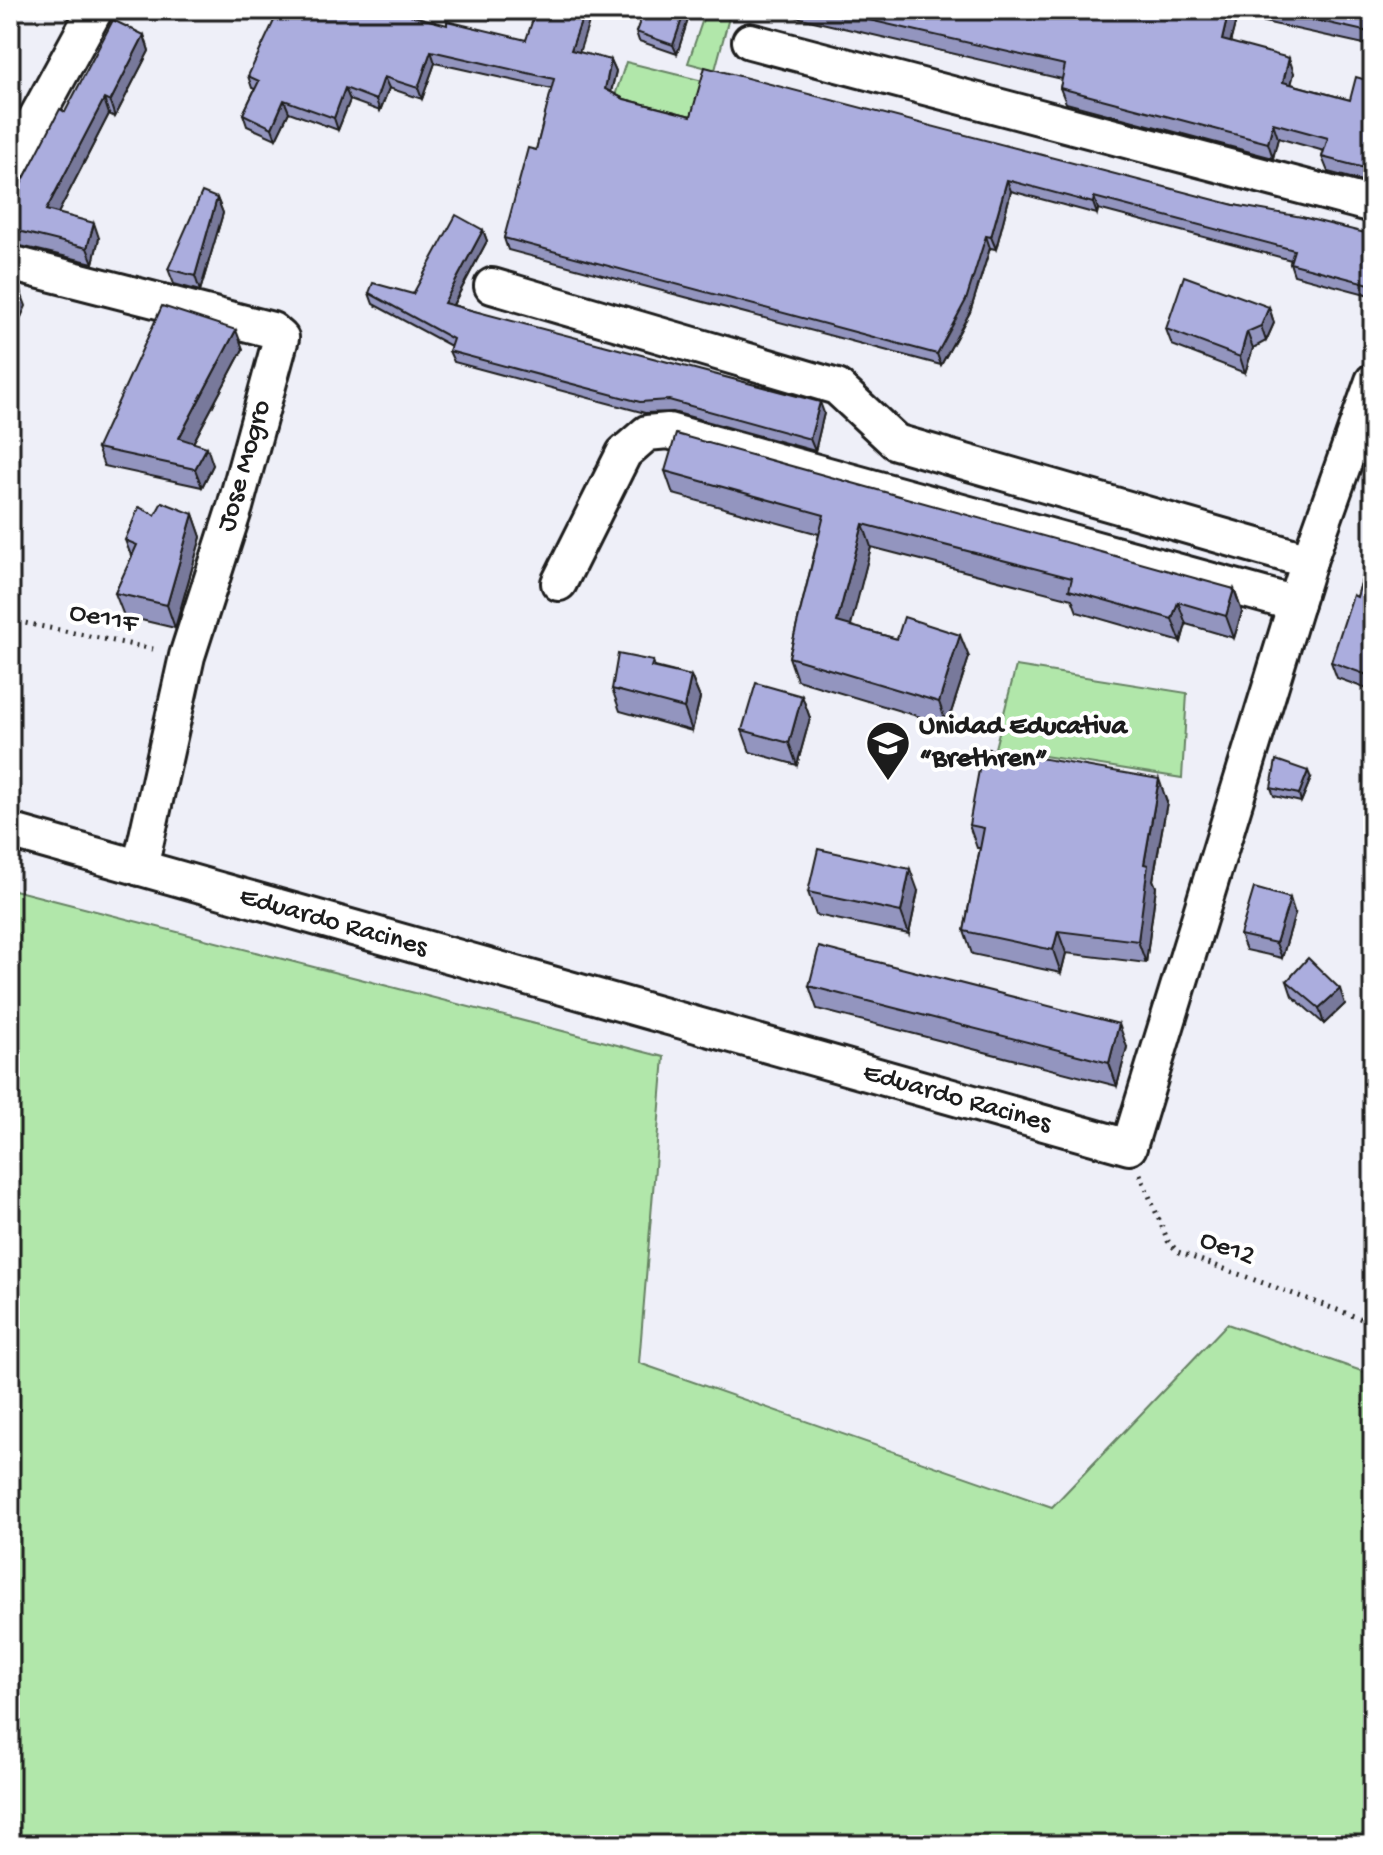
<svg xmlns="http://www.w3.org/2000/svg" width="1383" height="1855" viewBox="0 0 1383 1855" font-family="'Gochi Hand',sans-serif">
	<rect width="100%" height="100%" fill="#eeeff8"/>
	<filter id="ink" filterUnits="userSpaceOnUse"><feTurbulence type="fractalNoise" baseFrequency=".0125" numOctaves="2"/><feDisplacementMap in="SourceGraphic" scale="16" xChannelSelector="R" yChannelSelector="G"/><feConvolveMatrix kernelMatrix="1 2 1 2 8 2 1 2 1" color-interpolation-filters="sRGB"/></filter>
	<g filter="url(#ink)">
		<!-- green -->
		<g fill="#b1e7aa" stroke="#668263" stroke-width="2">
			<path d="M706 10H731L715 70 688 63Z"/>
			<path d="M626 62 703 81 690 122 612 105Z"/>
			<path d="M1016 666 1187 693 1182 778 995 748Z"/>
			<path d="M10 889 664 1057 639 1363 1052 1507 1227 1324 1373 1375V1845H10Z"/>
		</g>
		<g fill="none" stroke-linecap="round" stroke-linejoin="round">
			<!-- minor casing -->
			<g stroke="#1c1c1c" stroke-width="40">
				<g id="minor">
					<path d="M750 41 1373 205"/>
					<path d="M10 166 95 10"/>
					<path d="M10 263 272 330 281 338 235 507 187 656 140 868"/>
					<path d="M492 286 837 387 896 442 1309 561"/>
					<path d="M559 583 624 453 647 433 668 431 1296 604"/>
					<path id="s1" d="M10 831 1129 1147 1309 561 1373 381"/>
				</g>
			</g>
			<!-- path -->
			<g stroke="#1c1c1c" stroke-width="5" stroke-dasharray="2 6" stroke-linecap="butt">
				<path d="M10 620 158 650"/>
				<path d="M1140 1174 1168 1241 1178 1252 1373 1323"/>
			</g>
			<!-- minor -->
			<use href="#minor" stroke="#fff" stroke-width="34"/>
		</g>
		<!-- wall -->
		<g fill="#9395bf" stroke="#1c1c1c" stroke-width="2">
			<path d="M691 10 677 54 639 41 636 32Z"/>
			<path d="M766 10H1373V46L1237 16 1230 42 1294 73 1291 84 1350 100 1373 82V184L1328 172 1322 157 1324 151 1278 138 1273 158 1066 103 1060 88 1062 79Z"/>
			<path d="M447 25 611 60 616 71 611 92 624 99 691 116 1234 205 1373 235V296L1294 275 1290 263 1291 260 1098 209 1097 214 1011 191 996 249 990 248 970 312 941 365 508 250 504 238 536 150 552 89 435 63 422 99 389 88 380 111 350 100 338 130 289 112 276 139 247 126 243 114 255 89 252 88 248 76Z"/>
			<path d="M144 35 149 51 115 117 109 114 58 213 99 238 93 263 12 244 10 237V216L65 112Z"/>
			<path d="M217 198 223 213 200 291 174 284 168 269Z"/>
			<path d="M483 230 487 241 453 305 824 413 815 451 673 412 645 413 454 362 449 351 451 346 373 304 369 293 413 294Z"/>
			<path d="M1269 307 1274 323 1266 341 1253 348 1245 373 1172 345 1166 329Z"/>
			<path d="M243 349 193 443 213 465 202 487 104 466 97 448Z"/>
			<path d="M665 471 1234 589 1242 612 1234 638 1186 624 1181 642 1077 612 1072 599 871 547 850 626 897 639 969 657 947 725 797 680 789 657 819 534 673 494Z"/>
			<path d="M193 514 201 537 175 628 124 616 115 593 132 558 125 540 155 515Z"/>
			<path d="M1373 523V691L1337 678 1331 662 1357 597 1373 542 1370 534Z"/>
			<path d="M653 661 655 667 691 676 700 698 692 731 620 711 612 689Z"/>
			<path d="M802 696 810 718 797 765 750 752 742 730Z"/>
			<path d="M1311 778 1301 802 1274 796 1271 788Z"/>
			<path d="M1167 802 1153 880 1156 887 1146 963 1066 953 1061 973 972 954 964 931 980 848H977L969 825Z"/>
			<path d="M918 891 909 934 816 915 808 892Z"/>
			<path d="M1295 914 1282 958 1246 950 1240 935Z"/>
			<path d="M1287 981 1345 1004 1324 1024 1292 996Z"/>
			<path d="M809 986 1127 1047 1117 1086 817 1009Z"/>
		</g>
		<!-- shaded-wall -->
		<g fill="#78799b" stroke="#1c1c1c" stroke-width="2">
			<path d="M585 10H593L576 62 571 50Z"/>
			<path d="M685 10H691L677 54 673 45Z"/>
			<path d="M1229 10H1234L1237 16 1227 55 1222 40Z"/>
			<path d="M144 35 149 51 115 117 110 102Z"/>
			<path d="M431 51 435 63 422 99 418 88Z"/>
			<path d="M1289 58 1294 73 1288 97 1283 82Z"/>
			<path d="M611 60 616 71 609 100 605 89Z"/>
			<path d="M384 77 389 88 380 111 376 100Z"/>
			<path d="M345 88 350 100 338 130 334 118Z"/>
			<path d="M104 99 109 114 52 225 46 210Z"/>
			<path d="M284 100 289 112 276 139 272 128Z"/>
			<path d="M1273 123 1278 138 1273 158 1268 143Z"/>
			<path d="M1007 180 1011 191 996 249 991 237Z"/>
			<path d="M1094 197 1098 209 1097 214 1093 203Z"/>
			<path d="M217 198 223 213 200 291 195 276Z"/>
			<path d="M94 223 99 238 93 263 87 248Z"/>
			<path d="M483 230 487 241 448 314 444 303Z"/>
			<path d="M986 236 990 248 970 312 941 365 937 354Z"/>
			<path d="M20 290 26 306 10 342V314Z"/>
			<path d="M1269 307 1274 323 1266 341 1261 326Z"/>
			<path d="M236 330 243 349 186 456 179 438Z"/>
			<path d="M1247 332 1253 348 1245 373 1240 357Z"/>
			<path d="M820 402 824 413 815 451 810 439Z"/>
			<path d="M207 447 213 465 202 487 195 469Z"/>
			<path d="M193 514 201 537 175 628 167 605Z"/>
			<path d="M863 524 871 547 846 645 837 622Z"/>
			<path d="M1234 589 1242 612 1234 638 1226 616Z"/>
			<path d="M1178 602 1186 624 1181 642 1172 619Z"/>
			<path d="M960 635 969 657 947 725 939 702Z"/>
			<path d="M1373 666V685L1370 676Z"/>
			<path d="M691 676 700 698 692 731 684 708Z"/>
			<path d="M802 696 810 718 797 765 789 743Z"/>
			<path d="M1308 771 1311 778 1301 802 1299 794Z"/>
			<path d="M1159 779 1167 802 1153 880 1156 887 1146 963 1138 941 1144 864Z"/>
			<path d="M910 869 918 891 909 934 901 912Z"/>
			<path d="M1290 898 1295 914 1282 958 1276 943Z"/>
			<path d="M1058 931 1066 953 1061 973 1053 950Z"/>
			<path d="M1340 989 1345 1004 1324 1024 1319 1008Z"/>
			<path d="M1119 1024 1127 1047 1117 1086 1109 1063Z"/>
		</g>
		<!-- building -->
		<g fill="#abadde" stroke="#1c1c1c" stroke-width="2">
			<path d="M279 10H391L447 25V21L526 40 536 10H585L571 50 611 60 605 89 624 99 691 116 705 67 1234 205 1302 217 1373 235V285L1290 263 1294 250 1094 197 1093 203 1007 180 991 237 986 236 966 300 937 354 504 238 528 148 536 150 554 79 431 51 418 88 384 77 376 100 345 88 334 118 284 100 272 128 243 114 259 81 248 76Z"/>
			<path d="M644 10H685L673 45 636 32Z"/>
			<path d="M826 10H1229L1222 40 1289 58 1283 82 1350 100 1356 77 1373 82 1372 170 1322 157 1328 138 1273 123 1268 143 1060 88 1065 65Z"/>
			<path d="M1271 10H1373V33Z"/>
			<path d="M113 20 144 35 110 102 104 99 46 210 94 223 87 248 10 229V216L16 194 60 109 65 112Z"/>
			<path d="M202 192 217 198 195 276 168 269Z"/>
			<path d="M456 215 483 230 444 303 820 402 810 439 669 400 640 402 449 351 453 339 369 293 373 283 413 294Z"/>
			<path d="M1184 276 1269 307 1261 326 1247 332 1240 357 1166 329Z"/>
			<path d="M10 286 20 290 10 314Z"/>
			<path d="M162 306 236 330 179 438 207 447 195 469 97 448Z"/>
			<path d="M676 434 1234 589 1226 616 1178 602 1172 619 1069 590 1072 578 863 524 837 622 897 639 904 617 960 635 939 702 789 657 824 515 665 471Z"/>
			<path d="M162 502 193 514 167 605 115 593 137 545 125 540 139 507 155 515Z"/>
			<path d="M1373 541V666L1370 676 1331 662 1353 595 1357 597Z"/>
			<path d="M618 654 653 661 651 667 691 676 684 708 612 689Z"/>
			<path d="M756 683 802 696 789 743 742 730Z"/>
			<path d="M983 748 1159 779 1144 864 1148 865 1138 941 1058 931 1053 950 964 931 984 828 969 825Z"/>
			<path d="M1276 760 1308 771 1299 794 1271 788Z"/>
			<path d="M818 849 910 869 901 912 808 892Z"/>
			<path d="M1254 888 1290 898 1276 943 1240 935Z"/>
			<path d="M819 947 1119 1024 1109 1063 809 986Z"/>
			<path d="M1308 958 1340 989 1319 1008 1287 981Z"/>
		</g>
	</g>
	<!-- icons -->
	<defs>
		<g id="school-pin" transform="scale(2.3)"><path d="M0 17L-7.5 6A9.5 9.5 0 1 1 7.5 6Z" fill="#1c1c1c" stroke="#fff"/><path d="M0-5L7-2L0 1L-7-2ZM-4 1L0 2.5L4 1V4Q0 6-4 4Z" fill="#fff"/></g>
	</defs>
	<g fill-rule="evenodd">
		<use href="#school-pin" x="888" y="743"/>
	</g>
	<g text-anchor="middle" dominant-baseline="central" stroke-width="8" stroke-linejoin="round" paint-order="stroke">
		<!-- street labels -->
		<g font-size="28" fill="#1c1c1c" stroke="#fff">
			<text transform="translate(245 466) rotate(-74)">Jose Mogro</text>
			<text transform="translate(103 619) rotate(11)">Oe11F</text>
			<text stroke="none"><textPath href="#s1" startOffset="336">Eduardo Racines</textPath></text>
			<text stroke="none"><textPath href="#s1" startOffset="984">Eduardo Racines</textPath></text>
			<text transform="translate(1227 1249) rotate(20)">Oe12</text>
		</g>
		<!-- poi labels -->
		<g font-size="28" font-weight="bold" fill="#1c1c1c" stroke="#fff" text-anchor="start">
			<text x="919" y="727">Unidad Educativa<tspan x="919" dy="32">“Brethren”</tspan></text>
		</g>
	</g>
	<!-- margin -->
	<rect width="1383" height="1855" fill="none" stroke="#fff" stroke-width="40"/>
	<rect x="20" y="20" width="1343" height="1815" fill="none" stroke="#1c1c1c" stroke-width="3" filter="url(#ink)"/>
</svg>
